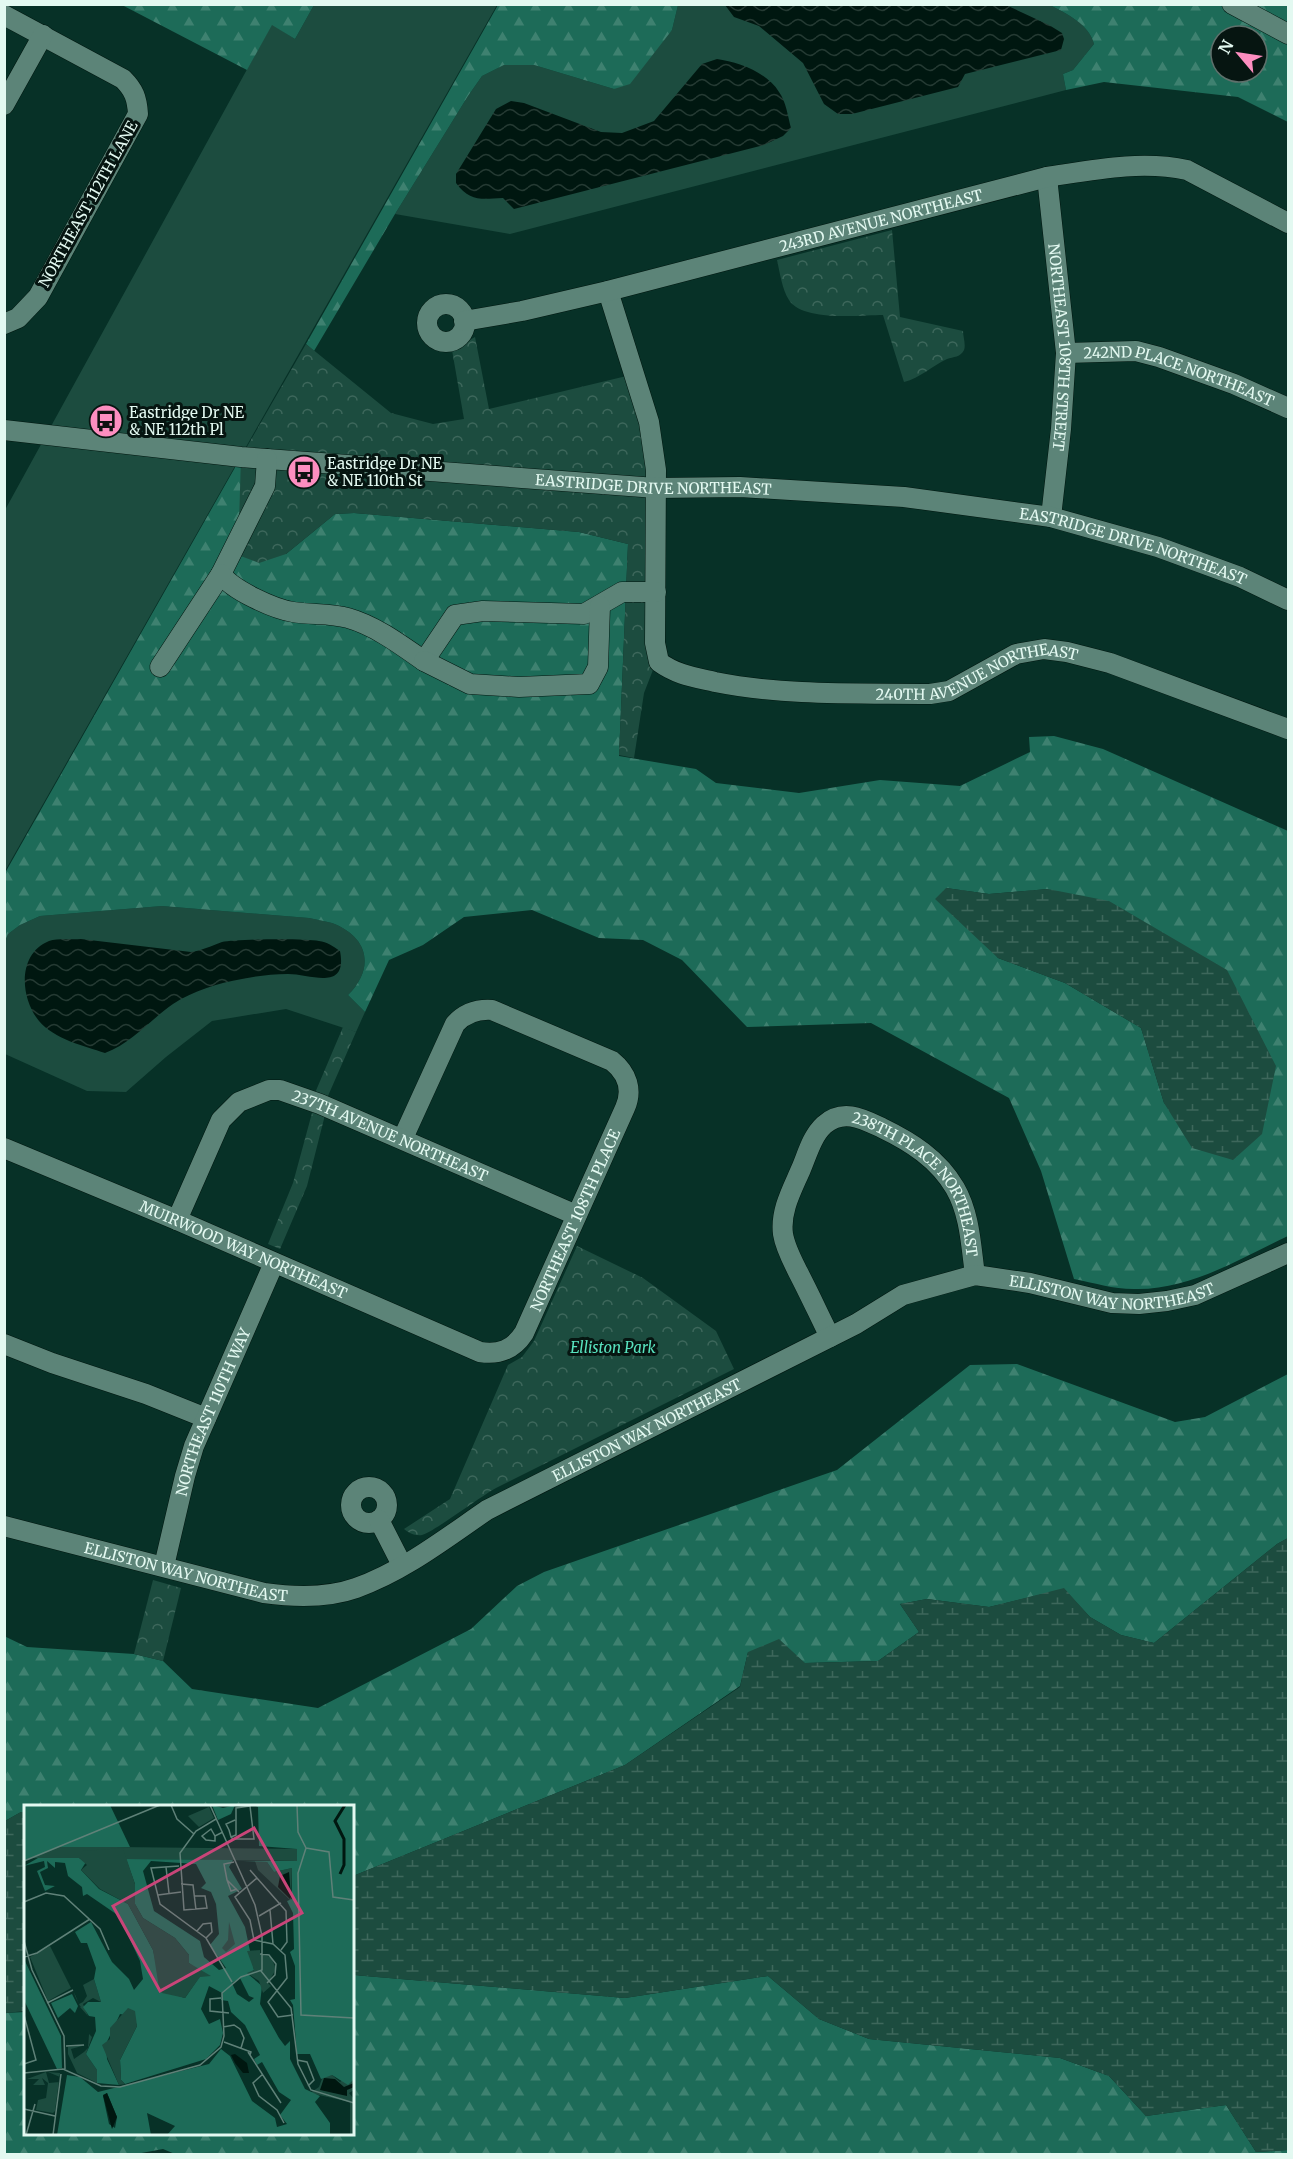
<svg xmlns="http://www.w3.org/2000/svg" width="1293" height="2159" viewBox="0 0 1293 2159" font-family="Merriweather,serif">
	<defs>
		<pattern id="forest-firs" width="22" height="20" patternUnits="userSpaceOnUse" patternTransform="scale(1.5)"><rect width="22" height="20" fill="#1d6b58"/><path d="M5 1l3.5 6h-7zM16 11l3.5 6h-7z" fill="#3e8170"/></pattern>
		<pattern id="wetland-marsh" width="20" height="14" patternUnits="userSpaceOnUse" patternTransform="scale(1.5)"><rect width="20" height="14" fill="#1c4c3f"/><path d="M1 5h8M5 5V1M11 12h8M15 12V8" fill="none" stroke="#3d675b"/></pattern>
		<pattern id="park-crowns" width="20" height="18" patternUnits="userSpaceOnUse" patternTransform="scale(1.5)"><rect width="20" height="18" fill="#1c4c3f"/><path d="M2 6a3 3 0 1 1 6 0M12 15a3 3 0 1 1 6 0" fill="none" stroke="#3d675b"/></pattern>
		<pattern id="water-waves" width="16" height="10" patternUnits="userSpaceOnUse" patternTransform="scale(1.5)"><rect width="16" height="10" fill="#001710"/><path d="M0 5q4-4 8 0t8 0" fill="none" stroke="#253a33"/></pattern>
	</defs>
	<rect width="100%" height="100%" fill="#073127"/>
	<!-- grass -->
	<g fill="#1c4c3f">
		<path d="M314 5H497L5 871V510L272 24 295 39Z"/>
		<path d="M678 5H1050C1067 14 1089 24 1094 44L1073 70 1063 74 1066 90 510 234 395 214 468 96 482 76 504 65H534L614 89 672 30Z"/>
		<path d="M162 906 309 918C317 920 325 921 332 923 369 937 375 968 348 995L365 1012 356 1032 286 1009 212 1021 166 1057 126 1092 87 1091 5 1054V941L8 934 20 925 40 916Z"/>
	</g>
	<!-- forest -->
	<g fill="url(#forest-firs)" fill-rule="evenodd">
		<path d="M122 5H314L295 39 272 25 247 70Z"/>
		<path d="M498 5H678L672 30 630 84 614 89 534 65H504L482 76 468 96 395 214 314 351 306 344Z"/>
		<path d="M1050 5H1288V122L1238 97 1104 82 1066 90 1063 74 1073 70 1094 44C1089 24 1067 14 1050 5ZM1221 36H1257V72H1221Z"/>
		<path d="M241 457 286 554 335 514 354 513 579 532 628 544 619 756 696 769 716 783 799 793 880 780 960 786 1030 752 1029 737 1054 736 1103 749 1288 831V1236C1241 1258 1192 1289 1138 1289 1116 1290 1095 1283 1074 1279L1041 1171 1009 1098 871 1023 747 1027 682 960 643 940 599 938 532 910 464 917 423 945 389 960 365 1012 348 995C375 968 369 937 332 923 325 921 317 920 309 918L162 906 40 916 20 925 8 934 5 941V873ZM946 888 989 894 1048 889 1233 1160 1164 1103 1141 1028 1065 983 998 958Z"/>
		<path d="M1017 1364 1175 1422 1205 1417 1288 1374V1538L1277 1544 1154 1643 1121 1635 1090 1617 1064 1589 989 1607 927 1599 900 1604 919 1632 878 1661 805 1663 748 1652 740 1686 625 1765 353 1876 352 1806H26L25 1812H21L5 1821 4 1636 27 1647 134 1654 163 1661 192 1689 318 1708 471 1629 517 1586 544 1572 837 1470 970 1365Z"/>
		<path d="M353 1975 625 1998 768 1976 819 2019 869 2039 1060 2058 1109 2076 1146 2116 1226 2105 1256 2152 1288 2150V2154H175L163 2149 136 2154H5L4 2013 25 2012 26 2134H352Z"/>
	</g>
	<!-- wetland -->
	<g fill="url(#wetland-marsh)">
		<path d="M946 888 989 894 1048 889 1109 901 1227 970 1276 1066 1262 1134 1233 1160 1192 1148 1164 1103 1141 1028 1065 983 998 958 935 899Z"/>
		<path d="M1288 1538V2150L1256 2152 1226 2105 1146 2116 1109 2076 1060 2058 869 2039 819 2019 768 1976 625 1998 353 1975V1876L625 1765 740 1687 748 1652 779 1639 805 1663 878 1661 919 1632 900 1604 927 1599 989 1607 1064 1588 1090 1617 1121 1635 1154 1643 1277 1544Z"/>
		<path d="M21 1812H26L25 2011 5 2013V1821Z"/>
	</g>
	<!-- park -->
	<g fill="url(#park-crowns)">
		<path d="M892 230 900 317 963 331C963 336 966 345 964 350 961 357 953 357 947 359 932 366 920 378 904 382L883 315C860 315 803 322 789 300 782 289 780 273 777 260Z"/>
		<path d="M475 337 489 409 635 374 649 422 658 657 644 693 634 758 619 755 628 544 579 532 354 513 335 514 286 554 259 563 238 555 241 457 306 344 391 413 433 424 464 419 452 350Z"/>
		<path d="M343 1027 356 1032 324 1105 327 1107 307 1186 280 1249 268 1244 293 1183 315 1102 312 1100Z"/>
		<path d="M577 1246 643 1278 716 1331 734 1369 496 1488C481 1496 432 1533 422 1535 415 1536 409 1533 404 1529L450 1499 508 1365 522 1357 534 1341Z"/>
		<path d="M153 1580 181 1588 163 1661 134 1654Z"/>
	</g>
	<!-- water -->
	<g fill="url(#water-waves)">
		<path d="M725 5H1006L1049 25 1062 33 1064 39 1061 50 965 74 958 87 852 114H838L824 104 803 63 759 26 734 17Z"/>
		<path d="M717 59C738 62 767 72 779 92 786 101 788 117 791 128L783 136 764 145 514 209 503 198C481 199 470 202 456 183V174L496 109 511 101 524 103 601 132 622 133 654 121 702 64Z"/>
		<path d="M81 939 191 952C203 950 211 946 222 942 235 939 305 938 319 941 327 942 333 946 340 951 348 992 310 974 288 974 272 974 257 976 242 979 218 983 193 991 173 1004 150 1020 132 1043 105 1053 84 1046 54 1039 39 1021 20 998 17 954 49 941 58 938 72 940 81 939Z"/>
	</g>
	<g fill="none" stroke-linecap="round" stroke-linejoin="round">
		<!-- minor casing -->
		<g stroke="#001710" stroke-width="21">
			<g id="minor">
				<path d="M1232 4 1288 34"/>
				<path d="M4 15 123 79C134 90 137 98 138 114L38 297 18 318 4 324"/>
				<path d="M4 105 43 35"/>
				<path id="s1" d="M1047 177 1066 353 1061 429 1051 517"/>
				<path id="s2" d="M608 291 649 422 656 470 655 643 659 662C677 675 693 677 715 682 786 696 858 693 930 694L949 691 1016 654 1044 649 1067 652 1110 663 1288 729"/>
				<circle cx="446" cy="323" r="19"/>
				<path id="s3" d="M464 321 522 311 608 291 1047 177C1093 170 1141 160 1187 170L1288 223"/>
				<path id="s4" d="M1066 353 1136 351 1159 357 1234 384 1288 408"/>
				<path id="s5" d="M4 430 241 457 656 488 740 487 904 497 1051 517 1158 547 1240 577 1288 600"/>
				<path d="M267 459 265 486 221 574C232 590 274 609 293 612 311 615 331 613 348 618 376 626 401 645 424 661L455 615 483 611 584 614 622 592H656"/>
				<path d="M424 661 470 684 519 687 589 684 598 667 600 606"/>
				<path d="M160 667 221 574"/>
				<path id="s6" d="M4 1148 177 1220 480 1352C499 1355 513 1350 524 1333L625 1108C633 1090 627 1073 612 1061L492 1010C477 1009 465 1013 455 1024L403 1138"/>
				<path id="s7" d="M177 1220 221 1120 239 1102 269 1090H280L320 1104 576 1215"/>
				<path id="s8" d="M830 1337C819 1315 809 1293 798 1272 792 1260 785 1247 783 1234 780 1211 792 1190 801 1169 807 1155 812 1136 824 1125 843 1108 863 1119 882 1128 911 1142 938 1159 955 1188 970 1214 971 1246 975 1275"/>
				<path d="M4 1344 52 1363 146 1394 206 1418"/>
				<circle cx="369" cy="1505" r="18"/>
				<path d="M379 1520 402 1565"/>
				<path id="s9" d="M4 1526 264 1593C293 1597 328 1598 356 1588 404 1571 446 1538 487 1510L856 1324 903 1295 975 1275 1030 1283 1112 1303 1139 1304 1167 1301 1195 1295 1288 1253"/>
				<path id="s10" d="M164 1566 185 1476 194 1446 274 1263"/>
			</g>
		</g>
		<!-- minor -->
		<use href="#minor" stroke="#5c8478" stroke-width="20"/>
	</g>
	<!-- icons -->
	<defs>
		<g id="bus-disc" transform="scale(1.725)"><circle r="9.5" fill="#fd8ec0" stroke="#061511"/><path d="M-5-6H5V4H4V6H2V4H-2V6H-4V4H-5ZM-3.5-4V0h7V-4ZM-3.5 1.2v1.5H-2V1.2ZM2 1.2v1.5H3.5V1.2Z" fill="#111"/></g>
	</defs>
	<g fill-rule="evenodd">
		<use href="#bus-disc" x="106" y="421"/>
		<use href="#bus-disc" x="304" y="472"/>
	</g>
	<g text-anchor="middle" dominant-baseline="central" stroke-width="6" stroke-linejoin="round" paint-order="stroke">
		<!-- street labels -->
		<g font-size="15" fill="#e3f9f1" stroke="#061511">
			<text transform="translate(88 204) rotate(-61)">NORTHEAST 112TH LANE</text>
			<text stroke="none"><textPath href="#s3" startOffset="429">243RD AVENUE NORTHEAST</textPath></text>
			<text stroke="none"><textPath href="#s1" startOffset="171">NORTHEAST 108TH STREET</textPath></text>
			<text stroke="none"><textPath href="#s4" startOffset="117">242ND PLACE NORTHEAST</textPath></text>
			<text stroke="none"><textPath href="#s5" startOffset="652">EASTRIDGE DRIVE NORTHEAST</textPath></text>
			<text stroke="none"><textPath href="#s5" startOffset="1138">EASTRIDGE DRIVE NORTHEAST</textPath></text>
			<text stroke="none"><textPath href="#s2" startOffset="706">240TH AVENUE NORTHEAST</textPath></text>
			<text stroke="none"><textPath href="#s7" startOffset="297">237TH AVENUE NORTHEAST</textPath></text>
			<text stroke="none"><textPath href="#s8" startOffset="362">238TH PLACE NORTHEAST</textPath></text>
			<text stroke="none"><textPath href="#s6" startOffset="693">NORTHEAST 108TH PLACE</textPath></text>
			<text stroke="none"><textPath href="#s6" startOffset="260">MUIRWOOD WAY NORTHEAST</textPath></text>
			<text stroke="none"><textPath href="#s9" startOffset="1197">ELLISTON WAY NORTHEAST</textPath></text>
			<text stroke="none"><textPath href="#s10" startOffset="162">NORTHEAST 110TH WAY</textPath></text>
			<text stroke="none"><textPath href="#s9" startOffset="693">ELLISTON WAY NORTHEAST</textPath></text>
			<text stroke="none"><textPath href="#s9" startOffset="188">ELLISTON WAY NORTHEAST</textPath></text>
		</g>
		<!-- poi labels -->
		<g font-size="15" fill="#e3f9f1" stroke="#061511" text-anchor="start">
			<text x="129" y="412">Eastridge Dr NE<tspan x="129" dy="17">&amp; NE 112th Pl</tspan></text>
			<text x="327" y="463">Eastridge Dr NE<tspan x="327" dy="17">&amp; NE 110th St</tspan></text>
		</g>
		<!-- park labels -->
		<g font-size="15" font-style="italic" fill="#58e3bf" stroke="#061511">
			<text x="613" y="1347">Elliston Park</text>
		</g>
	</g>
	<!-- overview -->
	<g transform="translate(24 1805)">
		<rect width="330" height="330" fill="#073127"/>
		<path d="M0 41 279 44 303 95 273 56 0 53ZM231 56 243 57 250 67 268 63 267 96 234 65ZM70 174 77 197 69 193 59 199 64 211 56 202 57 201H56L51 191 50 187 55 199 59 197 63 191 59 180ZM65 229 68 232 62 249 73 265V278L53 268 44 249V242L62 240 47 244 50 254 60 247 64 243ZM330 264V285L325 288 330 294V330H326V297L286 288 295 282 299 271 308 270 316 277ZM22 267 25 278 35 277 36 272 24 267 36 268 31 306 29 308 12 305 14 295 22 293 24 278 18 273 21 280H9L15 274H3Z" fill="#1c4c3f"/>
		<path d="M0 0H86L106 42H33L0 56ZM188 0 199 3 211 0 207 9 194 15ZM230 0H330V274L324 280 308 270 297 274 286 249H273L269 200 266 195 271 194V161L266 147 270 144 269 108 263 96 268 94V63L250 67 243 57 219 56H273V44L235 41 234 2ZM14 53H55L62 57 57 65 75 84 104 99 129 145 135 171 145 188 161 193 176 171H182L165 158V150L151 133 119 113 111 99V79L102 54 209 55 205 62 218 84 204 91 221 122 230 165 224 169 238 181 236 199 255 233 261 241 266 236V254L281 284 296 291 291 297 306 318V330H143L151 321 123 308 127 330H33L43 270 56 272 74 287 185 259 197 244 206 251 228 296 251 313 253 322 263 319 256 310 267 295 255 287 238 257 233 260 230 254 236 250 221 220 207 207 204 196 197 195 198 188 185 181 177 204 185 219 196 214 199 228 196 240 182 254 101 279 97 275 96 255 113 221 110 212 96 209 82 239 83 254 95 280 73 278V265L62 249 72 226 71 212 65 211 59 202 64 197H77L70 174 72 163 63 138H57L51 127 67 117 88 157 105 174 110 185 119 174 116 156 95 111 63 89 59 91 58 82 44 71 41 58 31 57V63L23 56 24 63 16 67 21 80 31 81 21 86 13 66 21 62 20 56 0 61ZM127 56 172 59 182 78 177 83 187 87 192 99 195 129 186 140 202 163 195 165 180 152 176 136 130 106 119 66ZM216 173 225 191 230 193 225 197 213 189 208 178ZM83 288 93 312 91 323 85 319 79 291ZM0 154 37 231 38 263 33 264 0 195ZM48 189 54 201 51 208 46 203 34 213 27 198Z" fill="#1d6b58" fill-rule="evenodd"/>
		<path d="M99 43 111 79V99L119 113 151 133 165 150V158L187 171 176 172 161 193 138 188 135 183 129 145 104 99 76 84 57 65 63 60 55 53 59 46ZM205 117 211 139 202 147 198 143 204 135ZM104 203 111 206 113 221 96 255 97 275 101 279 95 280 78 240 86 234V223Z" fill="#1c4c3f"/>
		<path d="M185 2 190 13 175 22 164 11ZM26 141 47 183 24 196 6 152ZM236 145V149L247 152 252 164 244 178 247 181 239 188 235 176 223 168 230 165 223 146Z" fill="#1c4c3f"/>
		<path d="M265 67 267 92 266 94 254 82 256 71ZM211 249 223 258 225 268H219L211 258 207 250ZM300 273 311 274 320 282 330 278V282L323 285V291L296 285ZM83 288 93 312 88 324 79 290Z" fill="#001710"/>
		<path fill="none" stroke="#001710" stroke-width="3" d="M316 69 320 60V34L311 16 321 0"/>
		<path fill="none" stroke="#5f8178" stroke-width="1.5" d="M147 0 153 14 170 29M273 0 274 27 282 43 274 68 277 210 330 213M191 31V36L182 35 178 31 187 24 191 31 199 27M207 32 212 30V3L226 1 230 34H209L207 32 205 25 202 19 211 15M282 43 305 47 309 92 330 95M0 56 136 0M210 57 200 59 203 75 215 87M155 61 127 63 136 99 182 133 208 177M142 62 145 88M226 65 262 106 263 137 257 145M233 73 211 92 226 115 230 135 249 139 261 150 263 173 244 197 254 212 269 210M203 75 207 86 213 84M157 79 169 80 172 105M134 90 157 87M170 91H181L183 103 160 105 156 48 172 26 192 14M0 97 22 88 40 91 76 124 85 145M246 105 249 139M235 111 257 98M173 126 179 119 187 118 188 127 182 133M0 136 8 165 40 231 41 264M236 149 245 150 252 159 251 170 243 178M0 152 13 148 66 114M237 166 267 203 274 259 287 285 330 298M197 193 186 194V206L205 208M23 198 49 185M0 210 12 255 0 259M199 222 210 220 216 224 220 233 217 243M200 237 227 247 226 250M42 241 60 240M224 247 257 298M273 255 283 257 290 275 284 281M0 268 39 264 77 281 96 282 176 260 197 242 200 231 198 188 217 172 238 165V131L231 100 186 0M239 269 229 278 235 291 253 305 260 318M0 304 31 311M2 330 11 299M29 330 37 269"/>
		<path fill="#c94579" fill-opacity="0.15" stroke="#c94579" stroke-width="3" d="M230 23 278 108 136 186 89 101Z"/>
		<rect width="330" height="330" fill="none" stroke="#e3f9f1" stroke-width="3"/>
	</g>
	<!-- border -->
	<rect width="1293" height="2159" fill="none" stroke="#e3f9f1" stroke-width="12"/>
	<!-- north arrow -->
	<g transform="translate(1239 54) rotate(299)"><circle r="28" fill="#061511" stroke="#5e706b" stroke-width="1.5"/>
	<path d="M0-4.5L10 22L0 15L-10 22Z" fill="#fd8ec0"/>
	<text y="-9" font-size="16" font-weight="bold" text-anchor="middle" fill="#e3f9f1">N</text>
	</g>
</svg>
